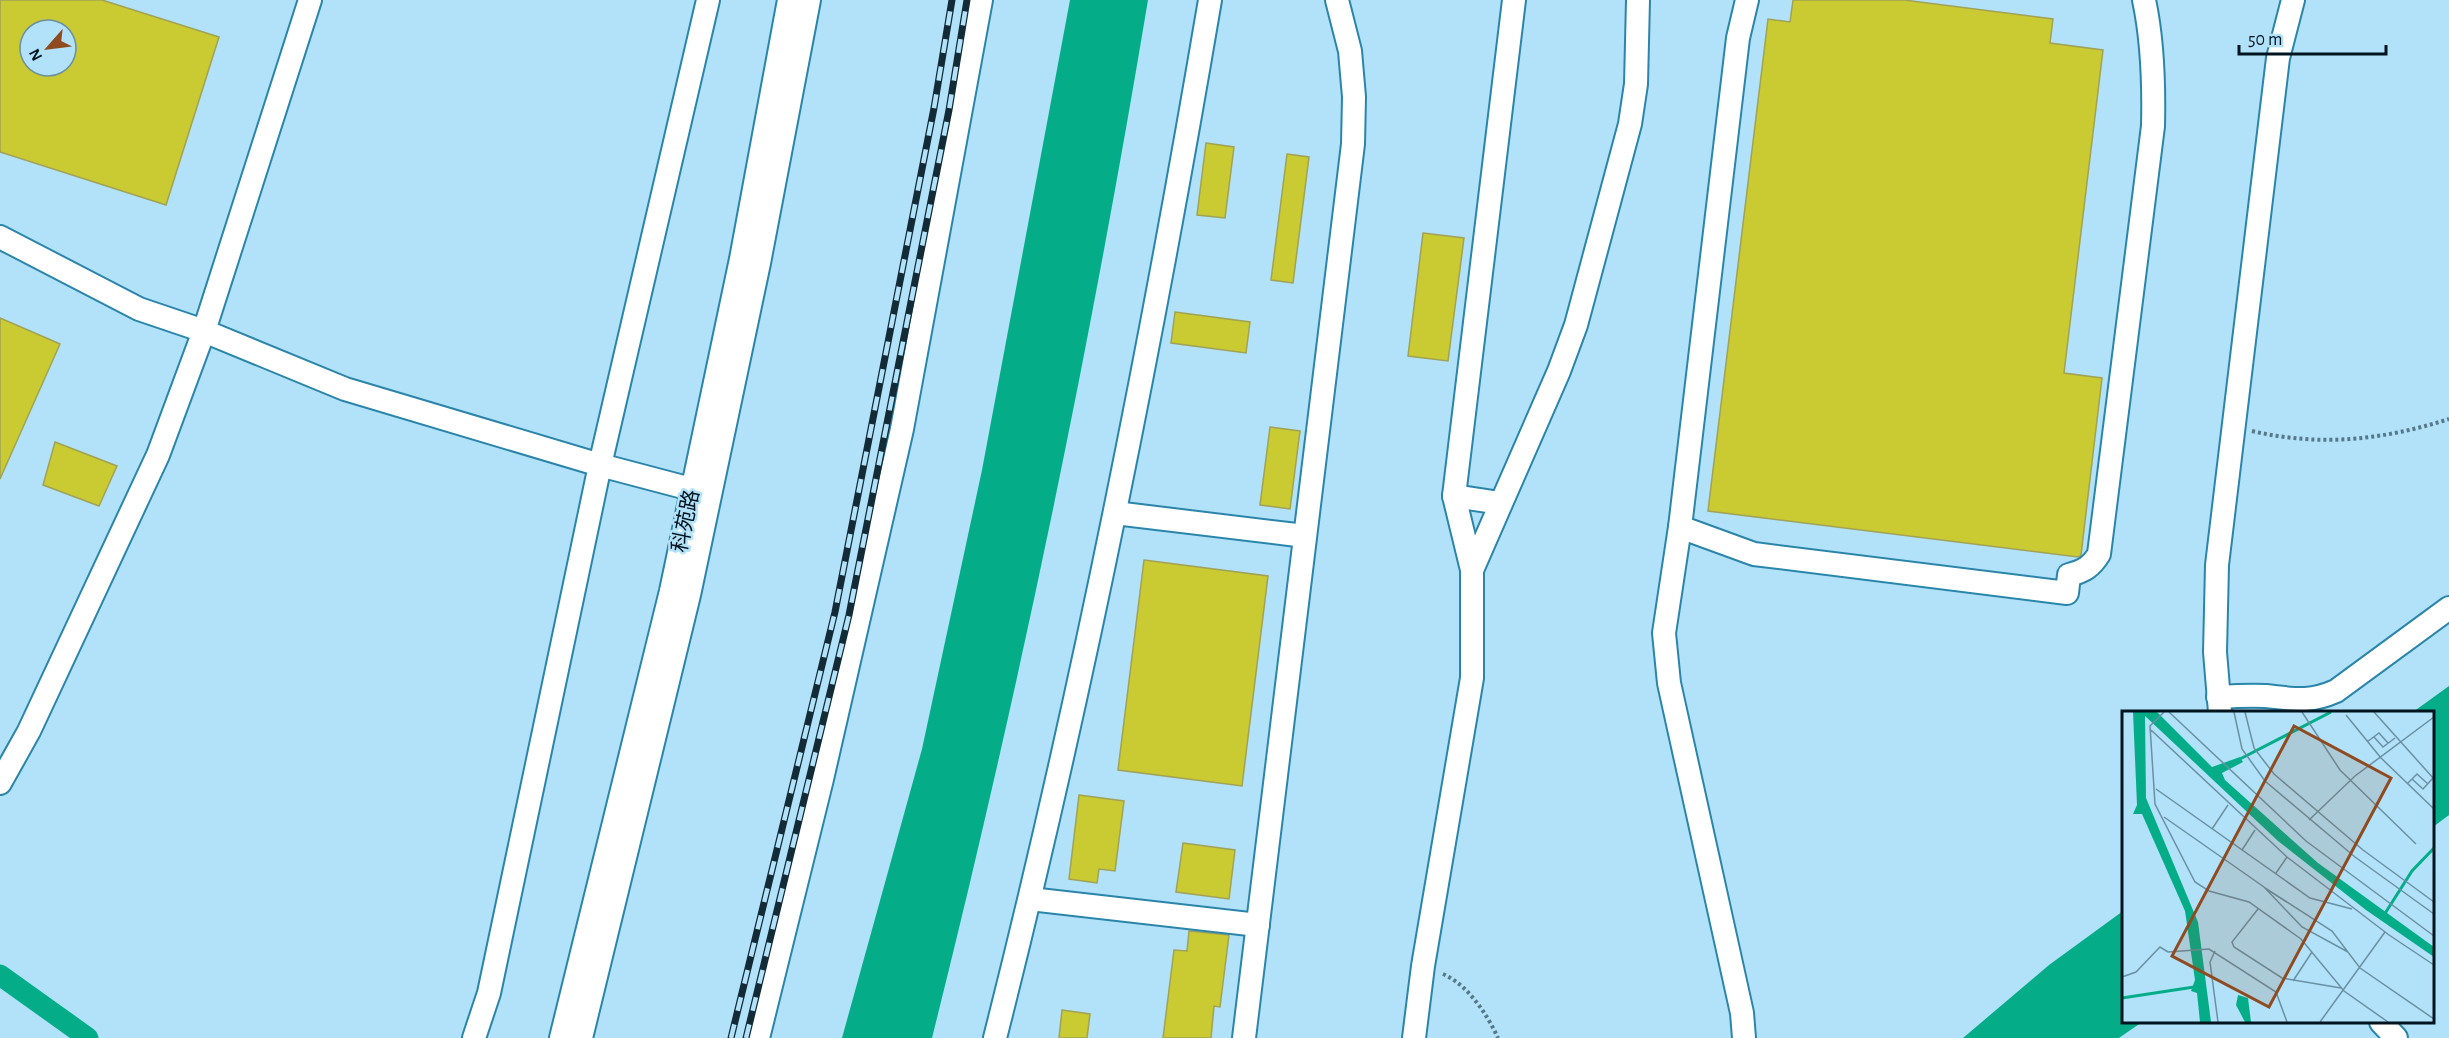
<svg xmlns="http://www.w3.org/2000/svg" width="2449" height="1038" viewBox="0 0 2449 1038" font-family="'Alegreya Sans','Noto Sans SC',sans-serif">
	<rect width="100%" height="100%" fill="#b1e2fa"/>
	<!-- water -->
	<g fill="#04ad88">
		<path d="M1070 0H1148C1090 349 1018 695 932 1038H842L922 749 982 470Z"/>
		<path d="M2449 686V815L2433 827 2432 712H2413Z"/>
		<path d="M2123 911 2124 1022H2142L2119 1038H1963L2049 965Z"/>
	</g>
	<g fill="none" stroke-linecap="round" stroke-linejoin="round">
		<!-- canal -->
		<path stroke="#04ad88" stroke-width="21" d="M0 975 88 1038"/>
	</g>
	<!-- building -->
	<g fill="#cacb32" stroke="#a0a255" stroke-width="1.5" fill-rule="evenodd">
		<path d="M0 0H102L219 37 166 205 0 152ZM30 30H66V66H30Z"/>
		<path d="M1793 0H1904L2053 19 2050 43 2103 50 2064 373 2102 378 2081 555 2078 557 1708 511 1768 19 1790 22Z"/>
		<path d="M1206 143 1234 147 1225 218 1197 215Z"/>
		<path d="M1287 154 1309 157 1293 283 1271 280Z"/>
		<path d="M1423 233 1464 238 1448 361 1408 356Z"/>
		<path d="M1175 312 1250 322 1246 353 1171 343Z"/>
		<path d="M0 318 60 344 0 479Z"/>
		<path d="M1270 427 1300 431 1290 509 1260 505Z"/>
		<path d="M55 442 117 466 99 506 43 485Z"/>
		<path d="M1144 560 1268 576 1242 786 1118 770Z"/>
		<path d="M1079 795 1124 801 1115 871 1099 869 1097 883 1069 879Z"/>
		<path d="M1183 843 1235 850 1229 899 1176 892Z"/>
		<path d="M1189 931 1229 935 1220 1007 1214 1006 1211 1038H1163L1174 950 1187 951Z"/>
		<path d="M1062 1010 1090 1014 1087 1038H1059Z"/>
	</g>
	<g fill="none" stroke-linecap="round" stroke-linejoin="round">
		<!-- minor casing -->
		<g stroke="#2b85aa" stroke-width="26">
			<g id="minor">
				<path d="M0 237 139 309 204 331 345 389 600 465 706 493"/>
				<path d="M1454 496 1500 503"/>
				<path d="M1115 513 1305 536"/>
				<path d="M1680 527 1754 554 2067 593 2069 575C2084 571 2091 567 2099 554L2153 126C2154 84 2153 42 2144 0"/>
				<path d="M1472 570 1454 496 1514 0"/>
				<path d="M2218 697C2234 696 2250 695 2266 696 2294 699 2309 703 2336 691L2449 608"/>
				<path d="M2220 712 2215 652 2217 565 2278 58 2293 0"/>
				<path d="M0 783 29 731 158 455 204 331 310 0"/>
				<path d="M1030 899 1258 925"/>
				<path d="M2381 1022 2396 1038"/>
				<path d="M474 1038 489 993 600 465 708 0"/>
				<path d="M561 1038 671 591 741 259 789 0"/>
				<path d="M581 1038 689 595 759 263 809 0"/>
				<path d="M758 1038 822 779 902 429 981 0"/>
				<path d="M995 1038C1082 695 1151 348 1210 0"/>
				<path d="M1244 1038 1353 144 1354 97 1350 51 1337 0"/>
				<path d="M1414 1038 1423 966 1472 678V570L1559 371 1576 325 1630 124 1636 84 1638 0"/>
				<path d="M1744 1038 1742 1013 1669 683 1664 633 1680 527 1738 38 1747 0"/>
			</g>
		</g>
		<!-- path -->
		<g stroke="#567889" stroke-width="4" stroke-dasharray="3 3" stroke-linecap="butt">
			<path d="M2252 431C2320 447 2383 440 2449 419"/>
			<path d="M1443 974C1468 985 1487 1014 1498 1038"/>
		</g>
		<!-- minor -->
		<use href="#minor" stroke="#fff" stroke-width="22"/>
		<!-- rail casing -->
		<g stroke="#132a37" stroke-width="7">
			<g id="rail">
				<path d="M731 1038 835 612 934 108 952 0"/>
				<path d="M746 1038 849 615 949 110 967 0"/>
			</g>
		</g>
		<!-- rail -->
		<use href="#rail" stroke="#b1e2fa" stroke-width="4.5" stroke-dasharray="14" stroke-linecap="butt"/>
	</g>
	<g text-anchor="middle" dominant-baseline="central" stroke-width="5" stroke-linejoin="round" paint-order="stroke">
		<!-- street labels -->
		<g font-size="21" fill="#00141f" stroke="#b1e2fa">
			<text transform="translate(686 521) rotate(-78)">科苑路</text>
		</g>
	</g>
	<!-- overview -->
	<g transform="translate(2122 711)">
		<rect width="312" height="312" fill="#b1e2fa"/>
		<path d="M11 1H35L90 56 118 46 121 51 100 62 103 69 196 152 312 236V246L244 199 156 130 23 5 24 87 76 211 89 311H78L75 282 69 280 73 269 63 200 20 103H11L15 94ZM116 284 126 287 129 311H123L114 294Z" fill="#04ad88"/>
		<path fill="none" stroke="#04ad88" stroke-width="3" d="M118 48 209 1M262 204 290 160 312 137M0 287 72 276"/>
		<path fill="none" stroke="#6a90a2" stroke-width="1.5" d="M42 1 28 15 33 93 73 171 87 180 127 191 179 228 222 280 266 311M47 1 184 130 312 225M112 1 120 38 143 70 233 146 312 203M123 1 132 37 152 63 241 139 312 191M180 1 218 59 294 133M252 1 312 68M224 4 259 47 312 98M29 19 165 146 267 224 312 254M252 26 261 36 273 27M245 31 257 22 266 32M290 68 301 78 311 67M285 73 295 63 306 73M34 78 188 187 230 198M42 106 142 176 180 216 226 241M187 109 233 65 312 6M90 118 106 94M120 139 133 119M154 162 165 146M143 177 210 220 238 257 312 308M136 198 110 231 112 236 160 267 219 277M93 240 88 251 96 311M0 266 14 261 38 236 46 241 87 238 154 281 165 311M171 270 190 241M198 311 263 221"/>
		<path fill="#8f4b1f" fill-opacity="0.15" stroke="#8f4b1f" stroke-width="3" d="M172 15 269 67 147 296 50 245Z"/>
		<rect width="312" height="312" fill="none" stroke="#00141f" stroke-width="3"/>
	</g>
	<!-- north arrow -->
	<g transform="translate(48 48) rotate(242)"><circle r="28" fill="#b1e2fa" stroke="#6a90a2" stroke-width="1.5"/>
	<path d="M0-4.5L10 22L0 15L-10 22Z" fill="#8f4b1f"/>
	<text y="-9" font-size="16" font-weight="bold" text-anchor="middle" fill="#00141f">N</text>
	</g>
	<!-- scale -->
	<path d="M2239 45v9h147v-9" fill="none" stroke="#00141f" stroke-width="3"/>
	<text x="2248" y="45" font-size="18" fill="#00141f" stroke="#b1e2fa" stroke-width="4.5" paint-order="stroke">50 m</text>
</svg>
